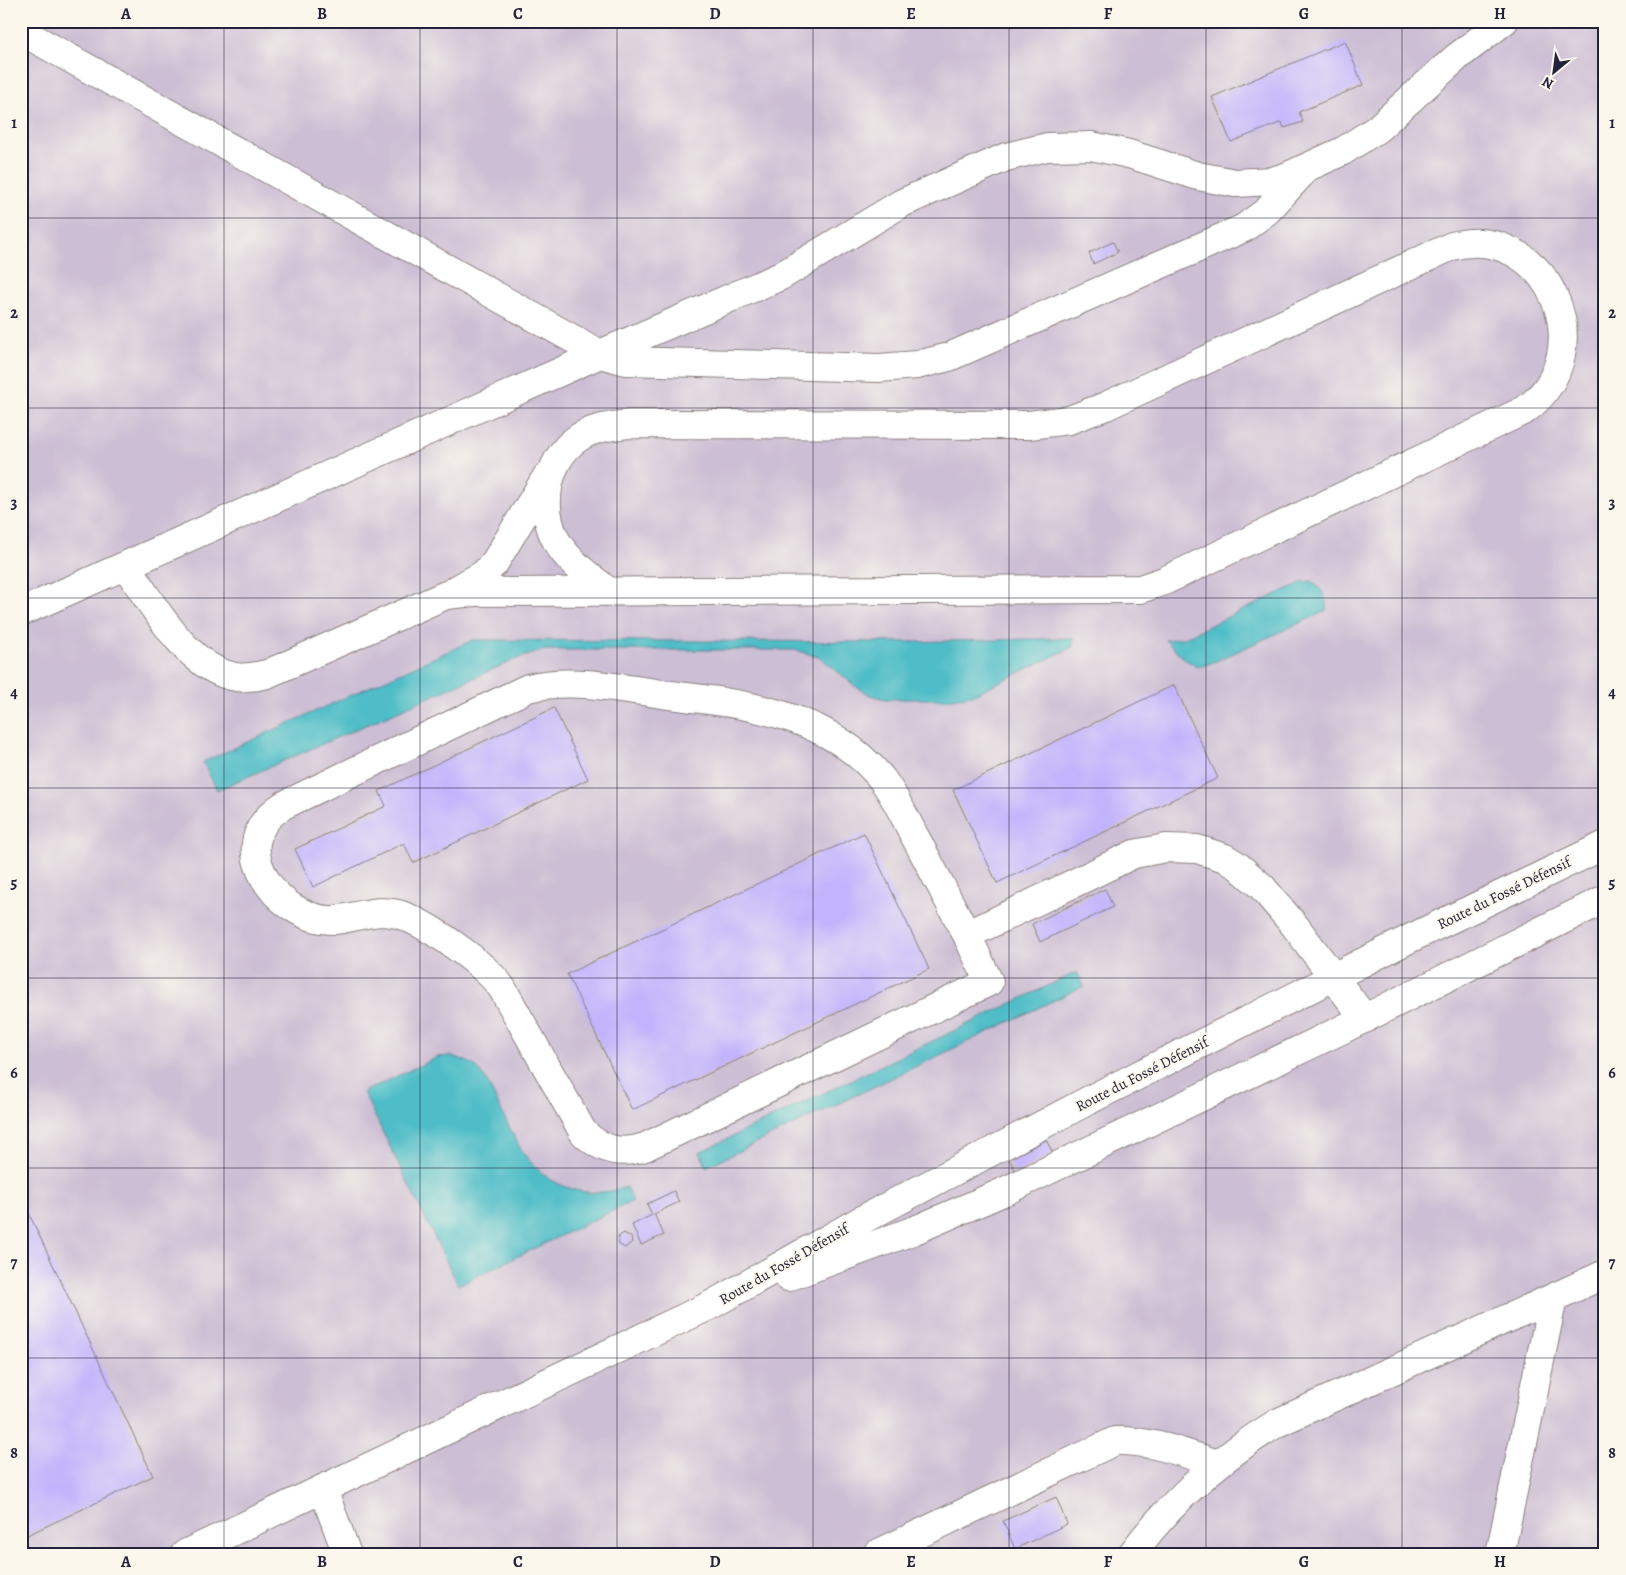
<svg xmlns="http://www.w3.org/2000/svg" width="1626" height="1575" viewBox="0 0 1626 1575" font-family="Alegreya,serif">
	<rect width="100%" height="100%" fill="#fbf7ec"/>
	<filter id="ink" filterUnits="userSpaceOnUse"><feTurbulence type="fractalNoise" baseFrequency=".02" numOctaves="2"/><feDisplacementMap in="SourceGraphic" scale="10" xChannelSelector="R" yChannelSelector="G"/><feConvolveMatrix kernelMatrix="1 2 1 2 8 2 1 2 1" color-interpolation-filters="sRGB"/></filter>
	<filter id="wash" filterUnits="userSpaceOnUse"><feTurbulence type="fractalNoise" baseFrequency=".0096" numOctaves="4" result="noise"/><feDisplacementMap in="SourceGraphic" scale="20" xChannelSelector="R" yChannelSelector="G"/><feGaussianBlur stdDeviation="1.12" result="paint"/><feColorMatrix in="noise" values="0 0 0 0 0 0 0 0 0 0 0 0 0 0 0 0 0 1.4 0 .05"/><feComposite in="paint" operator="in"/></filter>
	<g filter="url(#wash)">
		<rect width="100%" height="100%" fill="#f0debf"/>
		<!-- industrial -->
		<rect fill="#ccbed4" x="21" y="21" width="1584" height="1533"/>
		<!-- water -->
		<g fill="#4fbdc7" stroke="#387081">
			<path d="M1312 581C1321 588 1328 598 1326 611L1214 662 1199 667 1187 661 1165 640 1183 638 1303 582Z"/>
			<path d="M1073 638V647L972 695 947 699H885L870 695 855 686 821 658 796 650H545L519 658 217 790 203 762 473 640 908 642Z"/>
			<path d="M1077 972 1084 986 706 1167 700 1152Z"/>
			<path d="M452 1056C460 1059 469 1061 476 1067 485 1075 489 1086 494 1096 514 1135 525 1173 569 1188 588 1195 608 1193 626 1187L633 1201 458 1285 363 1092 438 1057Z"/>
		</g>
		<g id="blocks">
			<!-- building -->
			<g fill="#c2b4fc">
				<path d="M1345 41 1363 85 1299 112 1303 122 1284 128 1282 122 1231 142 1212 97Z"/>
				<path d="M1113 242 1118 252 1093 264 1089 253Z"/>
				<path d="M1174 685 1218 778 997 883 953 790Z"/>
				<path d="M554 708 588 779 413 863 404 843 313 887 295 849 386 806 379 791Z"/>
				<path d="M864 833 929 969 632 1110 567 974Z"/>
				<path d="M1105 889 1113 907 1040 942 1032 924Z"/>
				<path d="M1046 1140 1053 1153 1016 1172 1009 1159Z"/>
				<path d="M674 1191 679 1202 654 1214 664 1235 641 1245 632 1225 652 1215 647 1204Z"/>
				<path d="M21 1197 153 1476 21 1538Z"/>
				<path d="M624 1233 631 1237 632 1242 625 1248 618 1244V1237Z"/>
				<path d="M1056 1497 1067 1524 1015 1549 1003 1521Z"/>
			</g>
		</g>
	</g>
	<g filter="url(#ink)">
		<use href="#blocks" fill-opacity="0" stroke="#89807d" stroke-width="1"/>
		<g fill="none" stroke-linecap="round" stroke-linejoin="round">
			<!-- minor casing -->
			<g stroke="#89807d" stroke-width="30">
				<g id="minor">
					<path d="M21 31 600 354 626 361 879 368 917 365 949 357 1244 228 1267 211 1303 172"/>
					<path d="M126 566C151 602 188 670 236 677 247 679 257 676 267 674L446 595 475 592 1140 589 1164 581 1525 410C1606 350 1545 221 1452 246L1106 406 1069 420 1029 425 629 424C612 426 593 428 578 438 544 461 537 516 561 548 574 566 593 579 609 592"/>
					<path d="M454 591 484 574 495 562 547 476"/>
					<path d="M21 612 600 354 781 276 902 203 1006 157 1047 147 1091 146 1129 154 1198 176 1235 183 1272 181 1288 176 1343 151 1377 129 1457 57 1504 21"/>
					<path d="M967 935 989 982 645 1147C621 1155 601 1150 583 1132L502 988C485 964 429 925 401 915 379 907 356 918 334 920 309 921 283 905 269 885 261 874 254 857 256 843 259 825 269 814 284 805L528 688C574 677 623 689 670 695 747 704 829 714 882 779 895 796 904 816 914 835 932 868 949 902 967 935L1134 854 1166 848 1197 849 1225 858 1238 866 1262 887 1295 926 1365 1019"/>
					<path d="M788 1277 915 1230 1003 1192 1337 1032 1605 899"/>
					<path d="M323 1489 347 1554"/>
					<path d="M185 1554 709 1306 858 1222 1093 1098 1411 938 1605 845"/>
					<path d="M877 1554 1115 1441C1151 1440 1184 1453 1218 1464"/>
					<path d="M1132 1554C1171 1501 1221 1457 1277 1423L1605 1274"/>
					<path d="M1500 1554 1553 1298"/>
				</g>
			</g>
			<!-- minor -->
			<use href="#minor" stroke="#fff" stroke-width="28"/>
		</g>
	</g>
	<!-- grid -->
	<path fill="none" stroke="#22223b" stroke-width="1" stroke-opacity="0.55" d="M224 21V1554M420 21V1554M617 21V1554M813 21V1554M1009 21V1554M1206 21V1554M1402 21V1554M21 218H1605M21 408H1605M21 598H1605M21 788H1605M21 978H1605M21 1168H1605M21 1358H1605"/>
	<g text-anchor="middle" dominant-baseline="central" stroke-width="4" stroke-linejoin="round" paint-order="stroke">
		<!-- street labels -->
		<g font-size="15" fill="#22223b" stroke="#fbf7ec">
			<text transform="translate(1504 893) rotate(-26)">Route du Fossé Défensif</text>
			<text transform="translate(1142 1074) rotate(-27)">Route du Fossé Défensif</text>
			<text transform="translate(784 1264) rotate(-30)">Route du Fossé Défensif</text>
		</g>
	</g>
	<!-- margin -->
	<rect width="1626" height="1575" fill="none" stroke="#fbf7ec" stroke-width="55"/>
	<!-- north arrow -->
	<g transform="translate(1554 72) rotate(209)" stroke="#fbf7ec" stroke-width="4" paint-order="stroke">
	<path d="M0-4L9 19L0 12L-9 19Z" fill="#22223b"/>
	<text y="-8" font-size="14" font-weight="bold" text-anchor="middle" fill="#22223b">N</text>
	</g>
	<rect x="28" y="28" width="1570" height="1520" fill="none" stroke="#22223b" stroke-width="2"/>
	<g font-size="16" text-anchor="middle" font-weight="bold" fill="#22223b">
		<text x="126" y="19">A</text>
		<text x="322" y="19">B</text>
		<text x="518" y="19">C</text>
		<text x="715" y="19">D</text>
		<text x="911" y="19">E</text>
		<text x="1108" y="19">F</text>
		<text x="1304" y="19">G</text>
		<text x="1500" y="19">H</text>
		<text x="14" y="128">1</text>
		<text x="1612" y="128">1</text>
		<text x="14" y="318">2</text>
		<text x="1612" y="318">2</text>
		<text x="14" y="508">3</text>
		<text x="1612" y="508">3</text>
		<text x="14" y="698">4</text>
		<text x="1612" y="698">4</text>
		<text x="14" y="888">5</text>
		<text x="1612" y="888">5</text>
		<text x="14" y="1078">6</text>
		<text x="1612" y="1078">6</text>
		<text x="14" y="1268">7</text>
		<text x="1612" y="1268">7</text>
		<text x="14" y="1458">8</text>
		<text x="1612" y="1458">8</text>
		<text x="126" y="1567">A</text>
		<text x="322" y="1567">B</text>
		<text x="518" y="1567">C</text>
		<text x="715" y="1567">D</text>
		<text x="911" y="1567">E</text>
		<text x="1108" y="1567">F</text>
		<text x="1304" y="1567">G</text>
		<text x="1500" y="1567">H</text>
	</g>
</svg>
